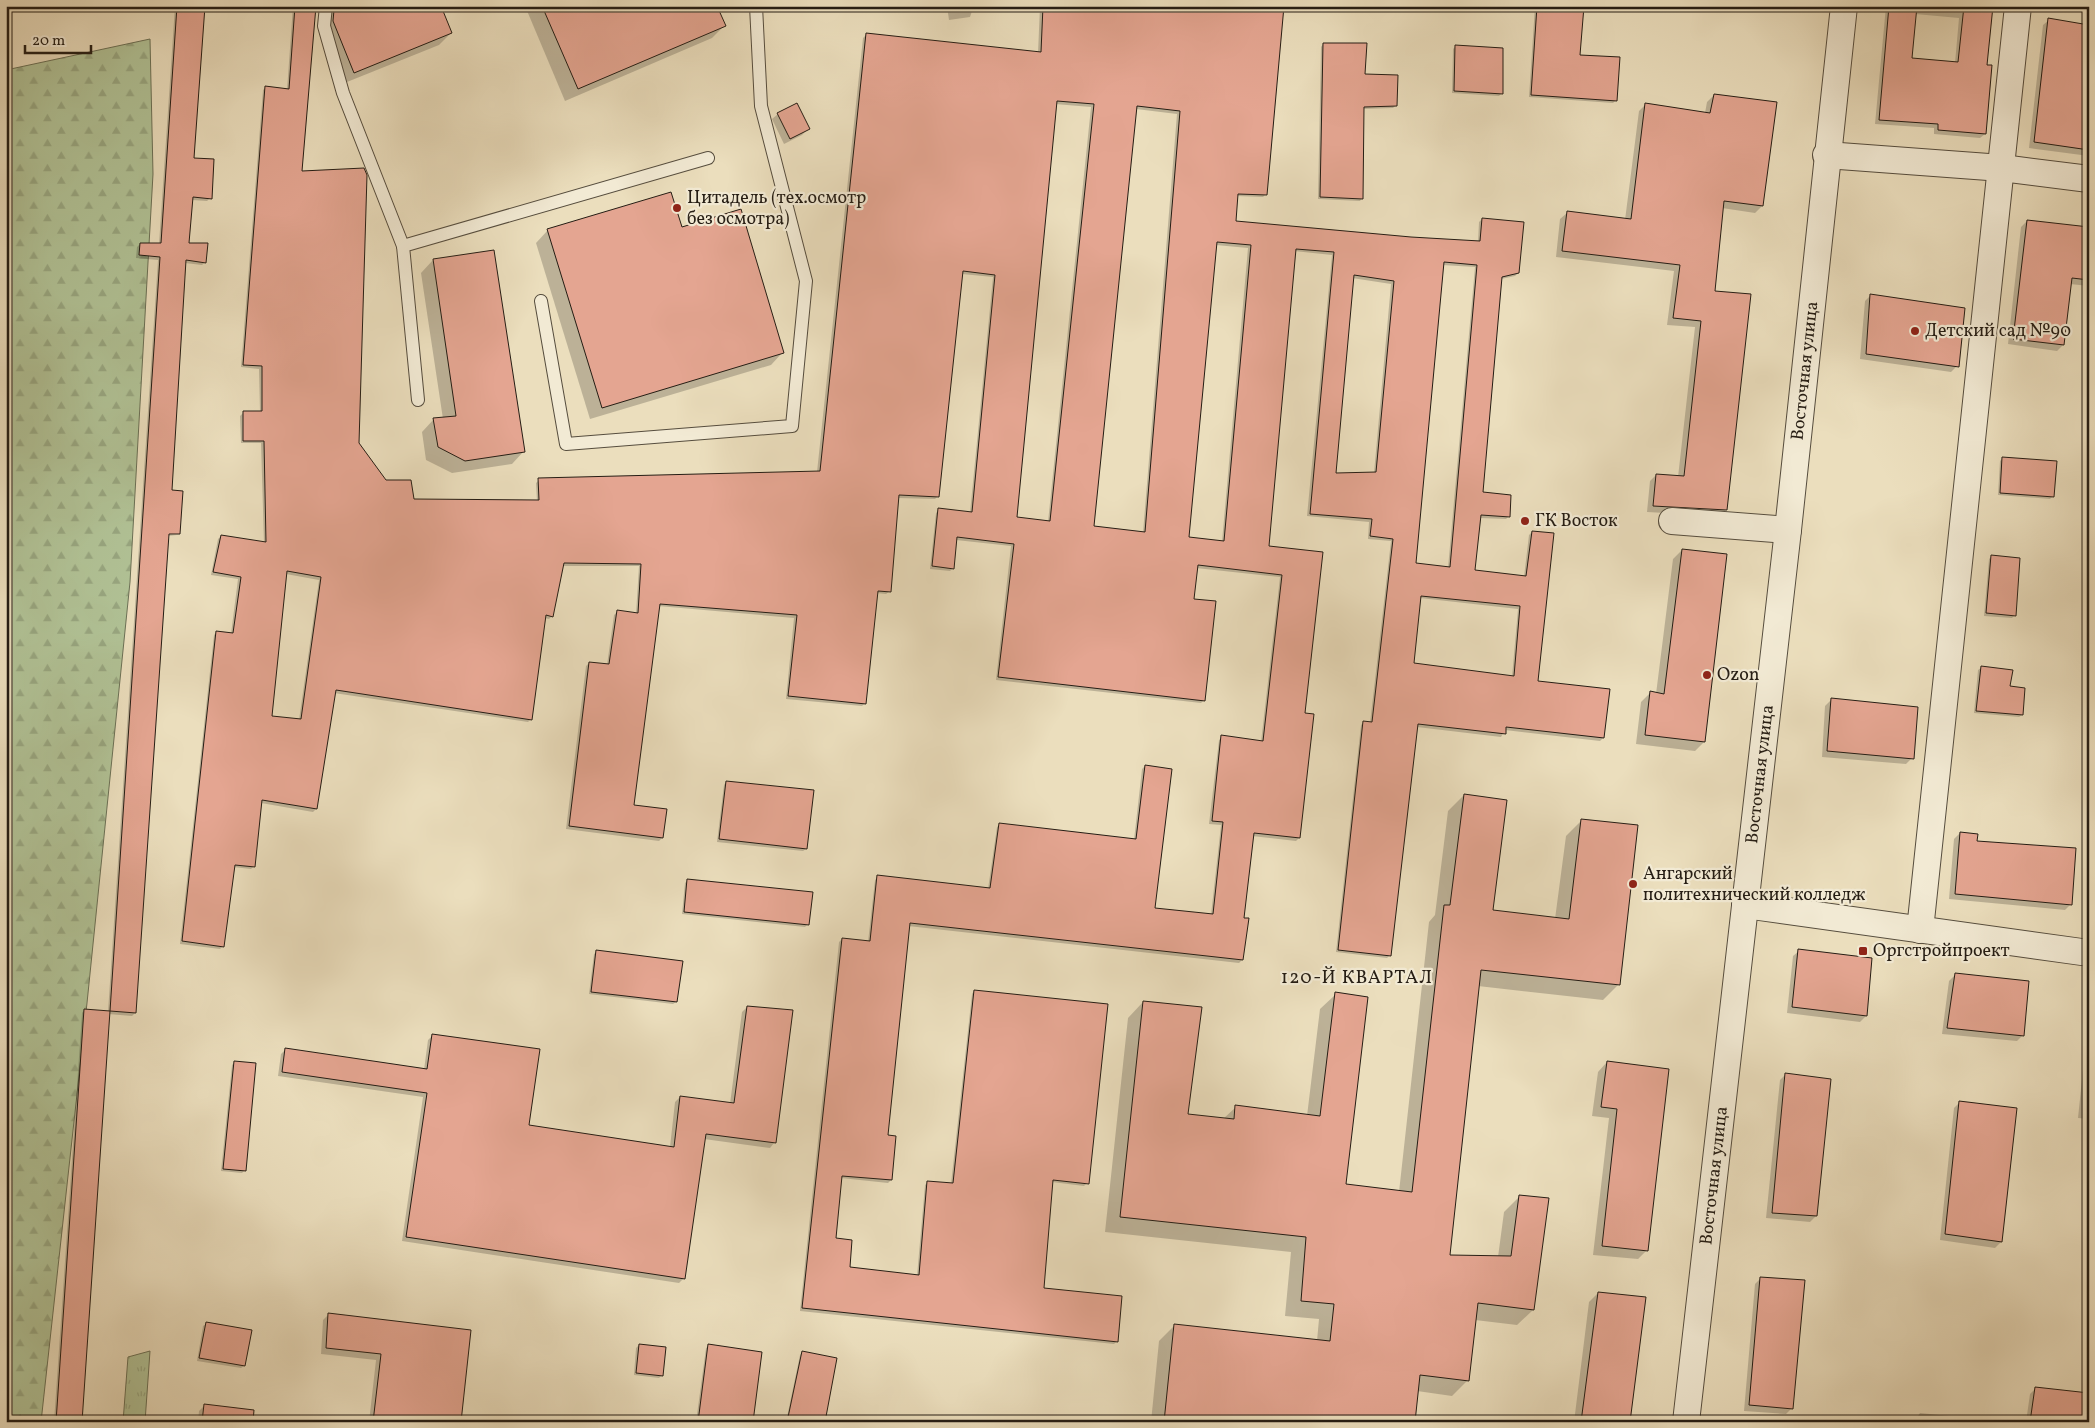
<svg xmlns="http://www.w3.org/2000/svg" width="2095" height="1428" viewBox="0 0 2095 1428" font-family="Vollkorn,serif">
	<defs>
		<pattern id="grass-tufts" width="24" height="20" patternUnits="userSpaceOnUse" patternTransform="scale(1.25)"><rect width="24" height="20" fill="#b1c296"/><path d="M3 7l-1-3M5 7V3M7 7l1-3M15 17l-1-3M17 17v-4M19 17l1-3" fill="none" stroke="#98a680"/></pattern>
		<pattern id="forest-firs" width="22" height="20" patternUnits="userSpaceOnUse" patternTransform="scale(1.25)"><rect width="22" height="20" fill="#b1c296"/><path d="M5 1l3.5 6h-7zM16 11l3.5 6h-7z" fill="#98a680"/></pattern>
	</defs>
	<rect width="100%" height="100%" fill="#ebdebd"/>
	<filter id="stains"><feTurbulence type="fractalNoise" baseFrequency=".004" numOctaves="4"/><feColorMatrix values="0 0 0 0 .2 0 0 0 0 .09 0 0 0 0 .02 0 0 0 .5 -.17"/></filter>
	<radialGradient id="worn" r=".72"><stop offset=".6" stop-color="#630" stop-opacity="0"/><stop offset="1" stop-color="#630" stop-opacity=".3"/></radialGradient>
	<!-- grass -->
	<path fill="url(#grass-tufts)" stroke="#6b7055" d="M150 1351 145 1422H123L128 1357Z"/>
	<!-- forest -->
	<path fill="url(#forest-firs)" stroke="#6b7055" d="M150 39 153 174 130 582 87 1003 41 1422H6V70Z"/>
	<!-- shadow -->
	<g fill="#0003" fill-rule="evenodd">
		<path d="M175 6H203L192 159 210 198 207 201 192 200 188 244 205 262 202 265 185 263 170 492 179 534H163L177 535 167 536 135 1013 132 1016 108 1014 81 1422H54L82 1013 84 1010 108 1012 158 260 136 258 137 247 140 244H159Z"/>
		<path d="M293 6H315L300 172 358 443 385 482 412 500 537 501 536 483 539 480 817 472 863 38 866 35 1038 53 1040 6H1283L1266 194 1263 197 1236 196 1235 222 1410 238 1478 242 1479 222 1482 219 1518 273 1515 276 1501 279 1482 493 1509 516 1506 519 1480 518 1474 571 1524 577 1529 535 1532 532 1536 682 1603 738 1600 741 1505 730 1501 737 1417 727 1390 955 1387 958 1336 952 1361 725 1364 722 1370 723 1391 541 1368 539 1369 522 1307 516 1332 255 1294 251 1267 547 1322 554 1304 714 1299 838 1296 841 1252 836 1243 919 1242 960 1239 963 908 926 887 1136 891 1180 888 1183 841 1178 835 1239 849 1268 917 1276 925 1185 928 1182 951 1184 972 994 974 991 1087 1183 1084 1186 1052 1182 1043 1289 1117 1341 1114 1344 800 1311 839 942 842 939 868 942 875 880 878 877 988 889 997 827 1000 824 1134 840 1142 769 1145 766 1154 909 1211 915 1221 825 1209 824 1219 740 1222 737 1261 742 1280 577 1196 568 1193 600 1204 700 1201 703 996 680 1011 546 956 540 953 568 950 571 930 569 936 513 939 510 970 513 993 277 962 274 938 496 935 499 898 498 890 591 886 594 876 593 865 703 862 706 786 699 794 618 658 606 632 806 662 838 659 841 566 829 586 666 589 663 607 665 614 615 617 612 636 614 639 566H562L552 616 549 619 544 618 531 719 528 722 334 693 316 809 313 812 261 803 254 866 251 869 233 867 223 946 220 949 180 944 214 635 217 632 231 634 238 579 211 575 218 539 221 536 264 543 261 443H241L240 416 243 413 260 412 259 369 241 367 263 90 266 87 287 90ZM1055 104 1091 107 1048 522 1015 518ZM1136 109 1177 114 1143 533 1093 527ZM1216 245 1248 248 1222 542 1188 538ZM1442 265 1475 267 1448 568 1414 564ZM1352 278 1391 284 1374 473 1335 474ZM286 574 319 580 299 720 270 717ZM1420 598 1518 609 1512 677 1412 664Z"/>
		<path d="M525 6H715L724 26 712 38 565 101Z"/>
		<path d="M947 6H1003L972 11 970 17 949 20Z"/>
		<path d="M1397 6H1502L1500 10 1397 9Z"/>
		<path d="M1535 6H1583L1579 56 1616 100 1613 103 1529 97Z"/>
		<path d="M1886 6H1992L1986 66 1985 134 1980 138 1934 134V128L1875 124ZM1915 14 1959 18 1955 63 1911 59Z"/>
		<path d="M334 11 451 33 439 45 342 84 322 24Z"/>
		<path d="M2049 20 2089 26V156L2029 148 2043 25Z"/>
		<path d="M1323 44 1364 75 1396 105 1393 108 1363 109 1362 198 1360 201 1318 199 1321 47Z"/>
		<path d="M1456 46 1502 93 1499 96 1452 93 1453 49Z"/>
		<path d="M1714 95 1776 103 1762 206 1755 213 1722 208 1714 292 1726 510 1720 516 1647 512 1650 481 1656 475 1678 477 1695 327 1667 325 1674 271 1556 257 1560 219 1567 213 1625 220 1639 111 1645 105 1705 113 1707 102Z"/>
		<path d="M778 114 808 129 802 135 784 144 772 119Z"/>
		<path d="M2027 221 2089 228V286L2070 284 2063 345 2057 351 2008 344 2021 227Z"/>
		<path d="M682 229 783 352 771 365 590 419 536 243 548 230Z"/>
		<path d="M433 260 524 451 512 464 452 473 426 460 422 432 434 419H443L421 273Z"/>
		<path d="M1871 295 1957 366 1951 372 1860 359 1865 301Z"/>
		<path d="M2003 458 2053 496 2050 499 1998 495 2000 461Z"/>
		<path d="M1682 550 1704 742 1695 751 1636 744 1641 702 1650 693 1656 694 1673 559Z"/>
		<path d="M1991 557 2014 616 2012 618 1984 616 1989 559Z"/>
		<path d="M1981 668 2009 688 2022 715 2019 717 1974 713 1978 670Z"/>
		<path d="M1831 700 1912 758 1906 764 1822 757 1825 706Z"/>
		<path d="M726 782 806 849 803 851 717 842 724 785Z"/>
		<path d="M1464 795 1492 911 1555 919 1566 836 1582 820 1619 984 1603 1000 1478 986 1448 1256 1498 1257 1504 1212 1520 1196 1533 1310 1517 1325 1475 1320 1468 1380 1452 1396 1417 1391 1414 1422H1151L1159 1341 1175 1325 1317 1341 1319 1319 1285 1316 1291 1252 1105 1232 1128 1018 1143 1002 1187 1115 1223 1119 1236 1107 1307 1116 1320 1009 1336 994 1345 1185 1399 1192 1429 922 1435 915 1448 811Z"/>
		<path d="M1960 833 1976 842 2071 904 2065 910 1949 899 1954 839Z"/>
		<path d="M688 880 808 924 805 927 682 914 685 883Z"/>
		<path d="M1799 951 1866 1016 1860 1022 1787 1013 1793 956Z"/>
		<path d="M597 952 676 1002 673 1004 589 994 594 954Z"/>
		<path d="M1955 975 2023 1035 2017 1041 1942 1034 1949 981Z"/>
		<path d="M747 1007 792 1012 774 1143 770 1148 704 1139 684 1278 679 1283 402 1241 423 1097 278 1076 281 1054 286 1049 424 1070 428 1040 433 1035 528 1126 670 1147 675 1102 680 1097 730 1104 742 1012Z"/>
		<path d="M2089 1029V1119L2078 1118 2087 1031Z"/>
		<path d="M1607 1062 1647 1250 1638 1259 1593 1255 1609 1118 1592 1116 1598 1072Z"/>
		<path d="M234 1063 245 1170 242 1173 221 1171 232 1065Z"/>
		<path d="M1786 1074 1816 1216 1810 1222 1766 1218 1780 1080Z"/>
		<path d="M1960 1102 2016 1109 2001 1242 1995 1248 1940 1240 1954 1108Z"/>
		<path d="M1761 1278 1792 1408 1786 1414 1744 1411 1755 1284Z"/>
		<path d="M1598 1293 1629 1422H1574L1589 1302Z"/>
		<path d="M329 1314 470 1331 459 1422H369L376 1360 321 1354 323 1320Z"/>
		<path d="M206 1324 244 1366 241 1368 197 1361 203 1326Z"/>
		<path d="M639 1345 662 1375 659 1378 634 1375 636 1348Z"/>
		<path d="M709 1346 752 1422H696L706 1348Z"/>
		<path d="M802 1352 823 1422H786L800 1355Z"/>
		<path d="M2036 1388 2089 1422H2026L2030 1394Z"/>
		<path d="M205 1405 254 1411 253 1422H198L199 1411Z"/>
		<path d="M1920 1413 1978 1419V1422H1914Z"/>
	</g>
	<!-- building -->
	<g fill="#e4a591" stroke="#251d14" fill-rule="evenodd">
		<path d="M177 6H205L194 158 214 159 212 199 193 197 189 243H208L206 263 186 260 172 490 183 491 180 534H169L136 1013 110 1011 160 257 139 255 140 243H161Z"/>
		<path d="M295 6H316L302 171 364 168 367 175 359 443 386 480H411L414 499 539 500 538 478 820 471 866 33 1041 52 1043 6H1284L1267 195 1238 194 1236 221 1411 237 1480 241 1482 218 1524 222 1519 273 1502 277 1483 492 1511 495 1510 517 1481 515 1475 570 1526 576 1532 531 1554 533 1538 681 1610 689 1604 738 1506 727V734L1418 724 1391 956 1338 950 1363 721 1372 722 1393 539 1370 536 1372 519 1310 514 1334 252 1296 249 1269 546 1323 552 1305 713 1314 714 1300 838 1254 833 1244 918H1249L1243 960 910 923 888 1135 896 1136 892 1180 842 1176 836 1238 852 1240 850 1267 919 1275 927 1181 953 1183 974 990 1108 1004 1089 1184 1053 1180 1044 1288 1122 1296 1118 1342 802 1308 842 938 870 941 877 875 990 888 999 823 1136 839 1145 765 1172 769 1155 908 1213 914 1223 822 1212 821 1221 735 1263 741 1282 575 1198 565 1194 599 1216 601 1205 701 998 677 1014 544 957 537 954 569 932 566 938 508 972 512 995 275 963 271 939 497 899 495 891 592 878 591 866 704 788 696 797 615 660 604 634 805 667 809 663 838 569 826 589 662 609 664 617 610 638 613 641 564 564 563 553 617 546 615 532 720 336 690 317 809 262 800 255 867 235 865 224 947 182 941 216 631 233 633 241 577 213 572 221 535 266 542 264 441H243V411H262V366L243 365 265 86 289 89ZM1057 101 1094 104 1050 521 1017 517ZM1137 106 1180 111 1145 532 1094 526ZM1217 242 1251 245 1224 541 1189 537ZM1444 262 1477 265 1450 567 1416 563ZM1354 275 1394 281 1376 472 1336 473ZM287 571 321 577 301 719 272 716ZM1421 596 1520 606 1514 676 1414 663Z"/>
		<path d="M344 6H441L452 33 354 73 333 21 334 10Z"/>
		<path d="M542 6H717L726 26 578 89Z"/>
		<path d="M1537 6H1584L1580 55 1620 57 1617 101 1531 95Z"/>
		<path d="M1889 6H1917L1912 58 1958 62 1964 6H1993L1987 65H1992L1986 134 1938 130V124L1879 120Z"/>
		<path d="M2048 18 2089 25V150L2034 142Z"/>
		<path d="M1323 43H1367L1365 74 1398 75 1397 106 1364 107 1363 199 1320 197Z"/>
		<path d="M1455 45 1503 48V94L1454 91Z"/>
		<path d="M1714 94 1777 102 1763 206 1724 201 1715 291 1751 294 1727 510 1653 506 1656 474 1684 476 1701 321 1673 318 1680 265 1562 251 1567 211 1631 219 1645 103 1710 113Z"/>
		<path d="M797 103 810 129 790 139 777 113Z"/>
		<path d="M671 192 682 227 741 209 784 353 602 408 547 229Z"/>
		<path d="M2027 220 2089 227V280L2072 278 2064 345 2013 339Z"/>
		<path d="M494 250 525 452 465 461 438 447 433 418 456 416 433 259Z"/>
		<path d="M1870 294 1965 308 1959 367 1866 354Z"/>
		<path d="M2002 457 2057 461 2054 497 2000 493Z"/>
		<path d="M1682 549 1727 554 1705 742 1645 735 1650 691 1664 694Z"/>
		<path d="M1991 555 2020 558 2016 616 1986 613Z"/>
		<path d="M1981 666 2013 670 2010 686 2025 688 2023 715 1976 711Z"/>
		<path d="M1831 698 1918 707 1914 759 1827 751Z"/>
		<path d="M726 781 814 790 807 849 719 839Z"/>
		<path d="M1464 794 1507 800 1493 910 1569 919 1581 819 1638 825 1620 985 1481 970 1450 1255 1511 1256 1519 1195 1549 1198 1534 1310 1478 1303 1469 1381 1420 1375 1415 1422H1164L1174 1324 1330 1341 1334 1304 1301 1301 1306 1237 1120 1217 1143 1001 1202 1007 1188 1114 1234 1119 1235 1105 1320 1116 1335 992 1368 997 1346 1184 1412 1192 1444 905H1450Z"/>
		<path d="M1960 832 1978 834 1977 841 2076 848 2072 905 1955 894Z"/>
		<path d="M687 879 813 892 809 925 684 912Z"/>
		<path d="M1798 949 1872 958 1867 1016 1792 1007Z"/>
		<path d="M596 950 683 961 677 1002 591 992Z"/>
		<path d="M1955 973 2029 981 2024 1036 1947 1028Z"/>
		<path d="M747 1006 793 1010 776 1143 706 1134 685 1279 406 1237 427 1093 282 1072 285 1048 427 1069 432 1034 540 1049 529 1125 674 1147 680 1096 734 1103Z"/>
		<path d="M84 1009 110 1011 82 1422H56Z"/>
		<path d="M234 1061 256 1063 246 1171 223 1169Z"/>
		<path d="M1607 1061 1669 1069 1648 1251 1602 1246 1617 1109 1601 1107Z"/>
		<path d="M1785 1073 1831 1079 1817 1216 1772 1213Z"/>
		<path d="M1959 1101 2017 1108 2002 1242 1945 1234Z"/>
		<path d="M1760 1277 1805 1280 1793 1409 1749 1405Z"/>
		<path d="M1598 1292 1646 1297 1630 1422H1581Z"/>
		<path d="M328 1313 471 1330 461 1422H373L381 1354 326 1348Z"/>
		<path d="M206 1322 252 1330 245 1366 199 1358Z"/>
		<path d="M639 1344 666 1347 663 1376 636 1373Z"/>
		<path d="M708 1344 762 1352 753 1422H698Z"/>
		<path d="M802 1351 837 1358 825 1422H787Z"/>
		<path d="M2035 1387 2089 1393V1422H2030Z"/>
		<path d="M204 1404 254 1410 253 1422H202Z"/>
	</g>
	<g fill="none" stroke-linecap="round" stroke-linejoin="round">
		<!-- service casing -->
		<g stroke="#564d3e" stroke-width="14">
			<g id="service">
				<path d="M326 6 324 26 343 93 403 246"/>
				<path d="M541 301 566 444 792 426 806 281 761 106 756 6"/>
				<path d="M418 400 403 246 708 158"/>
			</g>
		</g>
		<!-- minor casing -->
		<g stroke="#564d3e" stroke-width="28">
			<g id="minor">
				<path d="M1826 155 2002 168 2089 179"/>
				<path d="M1672 521 1788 530"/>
				<path d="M1745 905 2089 953"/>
				<path d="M1920 930 2018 6"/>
				<path id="s1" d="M1686 1422 1788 530 1844 6"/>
			</g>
		</g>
		<!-- service -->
		<use href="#service" stroke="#f2ead4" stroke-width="12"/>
		<!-- minor -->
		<use href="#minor" stroke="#f2ead4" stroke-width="26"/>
	</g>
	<!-- markers -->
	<g fill="#8f2418" stroke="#f2ead4" stroke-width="2">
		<circle cx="677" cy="208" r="5"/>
		<circle cx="1915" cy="331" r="5"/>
		<circle cx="1525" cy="521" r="5"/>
		<circle cx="1707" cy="675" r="5"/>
		<circle cx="1633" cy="884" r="5"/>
		<rect x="1858" y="946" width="10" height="10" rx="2.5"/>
	</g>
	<g text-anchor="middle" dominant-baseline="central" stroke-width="4.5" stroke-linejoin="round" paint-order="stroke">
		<!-- poi labels -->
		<g font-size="18" fill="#251d14" stroke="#f2ead4" text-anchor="start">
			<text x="687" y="198">Цитадель (тех.осмотр<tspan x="687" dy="21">без осмотра)</tspan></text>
			<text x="1925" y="331">Детский сад №90</text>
			<text x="1535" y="521">ГК Восток</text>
			<text x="1717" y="675">Ozon</text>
			<text x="1643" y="874">Ангарский<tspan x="1643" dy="21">политехнический колледж</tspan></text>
			<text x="1873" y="951">Оргстройпроект</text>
		</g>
		<!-- street labels -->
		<g font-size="18" fill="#251d14" stroke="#f2ead4">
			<text stroke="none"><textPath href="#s1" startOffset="1058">Восточная улица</textPath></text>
			<text stroke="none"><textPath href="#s1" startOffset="652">Восточная улица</textPath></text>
			<text stroke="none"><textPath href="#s1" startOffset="248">Восточная улица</textPath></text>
		</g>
		<!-- neighbourhood labels -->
		<g font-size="19" letter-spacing="1" fill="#251d14" stroke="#f2ead4">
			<text x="1357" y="978">120-Й КВАРТАЛ</text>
		</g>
	</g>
	<!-- margin -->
	<rect width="2095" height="1428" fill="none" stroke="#ebdebd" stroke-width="25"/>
	<rect x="8" y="8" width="2080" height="1413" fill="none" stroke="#251d14" stroke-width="2.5"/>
	<rect x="12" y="12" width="2070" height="1403" fill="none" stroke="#251d14"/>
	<!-- scale -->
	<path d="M25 45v8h66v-8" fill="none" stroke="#251d14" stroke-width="2.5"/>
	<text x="32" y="45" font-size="15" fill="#251d14" stroke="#f2ead4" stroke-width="4" paint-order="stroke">20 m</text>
	<rect width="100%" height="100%" filter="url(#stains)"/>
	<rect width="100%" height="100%" fill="url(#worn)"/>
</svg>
